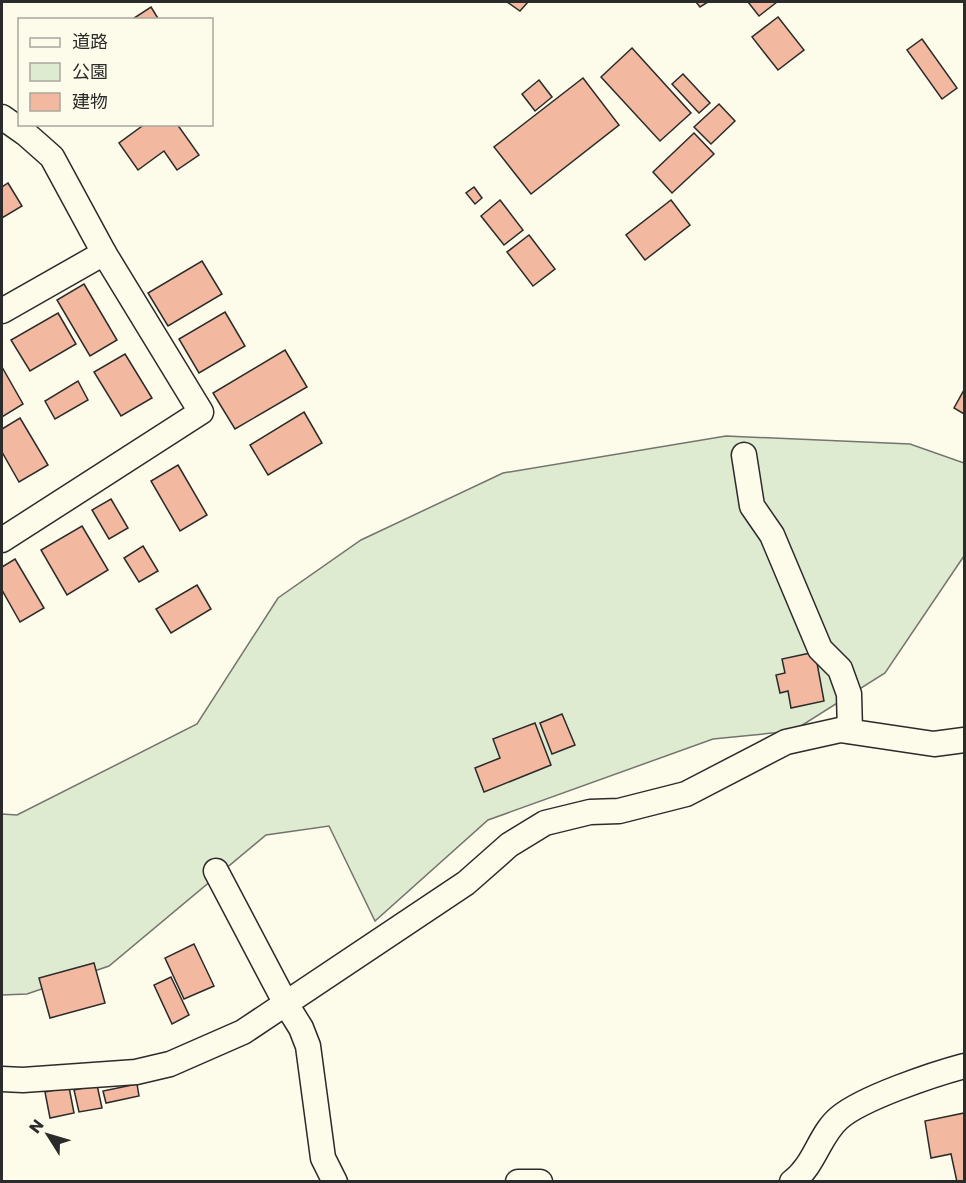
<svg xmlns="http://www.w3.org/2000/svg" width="966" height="1183" viewBox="0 0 966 1183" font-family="Poppins,'Noto Sans JP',sans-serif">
	<rect width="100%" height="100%" fill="#fdfbea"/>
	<!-- green -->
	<path fill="#deebd1" stroke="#74746e" stroke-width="1.5" d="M726 436 910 444 964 463V556L885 673 793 731 713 739 488 820 375 921 329 826 266 835 109 966 27 994 2 995V814L17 815 197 724 278 598 361 540 503 473Z"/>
	<!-- building -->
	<g fill="#f2b8a0" stroke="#2b2b2b" stroke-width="1.5">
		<path d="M507 2H528L520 11Z"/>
		<path d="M696 2H708L700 7Z"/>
		<path d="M748 2H777L759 16Z"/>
		<path d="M151 7 159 20H131Z"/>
		<path d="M778 17 804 50 778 70 752 37Z"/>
		<path d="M922 39 957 88 942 99 907 50Z"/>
		<path d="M632 48 691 113 660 141 601 77Z"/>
		<path d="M683 74 710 103 699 113 672 84Z"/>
		<path d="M583 78 619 125 531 194 494 147Z"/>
		<path d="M539 80 552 97 535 111 522 94Z"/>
		<path d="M719 104 735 121 711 144 694 127Z"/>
		<path d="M145 124H177L199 155 177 170 164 151 138 170 119 143Z"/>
		<path d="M694 133 714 154 672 193 653 172Z"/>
		<path d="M8 183 22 206 2 218V187Z"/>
		<path d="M474 187 482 198 475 204 466 193Z"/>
		<path d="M500 200 523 230 504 245 481 216Z"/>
		<path d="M671 200 690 225 645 260 626 235Z"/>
		<path d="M529 235 555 269 533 286 507 252Z"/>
		<path d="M202 261 222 294 168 326 148 293Z"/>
		<path d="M84 284 117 340 90 356 57 300Z"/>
		<path d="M225 312 245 346 199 373 179 339Z"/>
		<path d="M58 313 76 344 30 371 11 340Z"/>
		<path d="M285 350 307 387 235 429 213 393Z"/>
		<path d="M125 354 152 398 121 416 94 372Z"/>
		<path d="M2 367 23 404 2 417Z"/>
		<path d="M78 381 88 400 55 419 45 401Z"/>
		<path d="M964 390V414L954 408Z"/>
		<path d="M304 412 322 443 268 475 250 445Z"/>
		<path d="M20 418 48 465 19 482 2 452V429Z"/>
		<path d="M178 465 207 515 180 531 151 481Z"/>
		<path d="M111 499 128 528 109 539 92 510Z"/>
		<path d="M82 526 108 570 67 595 41 550Z"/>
		<path d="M143 546 158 571 139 582 124 558Z"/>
		<path d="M15 559 44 608 20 622 2 590V567Z"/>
		<path d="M197 585 211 609 171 633 156 609Z"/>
		<path d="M815 652 824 701 791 708 788 691 780 693 776 675 785 673 782 659Z"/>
		<path d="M562 714 575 745 552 754 540 723Z"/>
		<path d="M535 723 551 765 484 792 475 768 500 758 493 739Z"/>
		<path d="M194 944 214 986 184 999 165 958Z"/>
		<path d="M94 963 105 1003 50 1018 39 978Z"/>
		<path d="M171 977 189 1015 172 1024 154 985Z"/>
		<path d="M137 1084 139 1096 106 1103 103 1091Z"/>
		<path d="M97 1085 102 1108 79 1112 74 1090Z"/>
		<path d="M69 1087 74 1113 50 1118 45 1092Z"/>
		<path d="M964 1113V1182H957L951 1154 931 1158 925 1121Z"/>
	</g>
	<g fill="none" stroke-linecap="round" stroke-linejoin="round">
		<!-- street casing -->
		<g stroke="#2b2b2b" stroke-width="27">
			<g id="street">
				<path d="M2 117 26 134 52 157 104 253 201 412 2 540"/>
				<path d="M2 311 104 253"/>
				<path d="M744 455 752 506 772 535 820 649 840 669 849 694 850 731"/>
				<path d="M216 871 286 1004 301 1028 308 1046 323 1158 335 1182"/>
				<path d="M2 1079 23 1080 136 1072 170 1064 243 1032 466 883 509 845 545 823 590 812 619 811 686 794 786 742 840 730 934 744 964 740"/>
				<path d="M518 1182H540"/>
				<path d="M792 1182C815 1165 819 1135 839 1118 862 1098 934 1074 964 1066"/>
			</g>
		</g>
		<!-- street -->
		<use href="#street" stroke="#fdfbea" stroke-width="24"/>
	</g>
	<!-- border -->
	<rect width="966" height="1183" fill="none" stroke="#2b2b2b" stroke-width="6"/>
	<!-- legend -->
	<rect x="18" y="18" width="195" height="108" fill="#fdfbea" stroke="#a9a89e" stroke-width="1.5"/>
	<rect x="30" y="38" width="30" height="9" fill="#fdfbea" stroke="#a9a89e" stroke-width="1.5"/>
	<text x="72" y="48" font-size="18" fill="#2b2b2b">道路</text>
	<rect x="30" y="63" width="30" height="18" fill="#deebd1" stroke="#a9a89e" stroke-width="1.5"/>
	<text x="72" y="78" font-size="18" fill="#2b2b2b">公園</text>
	<rect x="30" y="93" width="30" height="18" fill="#f2b8a0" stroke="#a9a89e" stroke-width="1.5"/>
	<text x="72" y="108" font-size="18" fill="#2b2b2b">建物</text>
	<!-- north arrow -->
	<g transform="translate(48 1135) rotate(307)" stroke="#fdfbea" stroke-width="4.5" paint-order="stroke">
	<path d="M0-4.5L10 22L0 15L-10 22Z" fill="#2b2b2b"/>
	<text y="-9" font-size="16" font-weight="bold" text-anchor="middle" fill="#2b2b2b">N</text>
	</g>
</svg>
